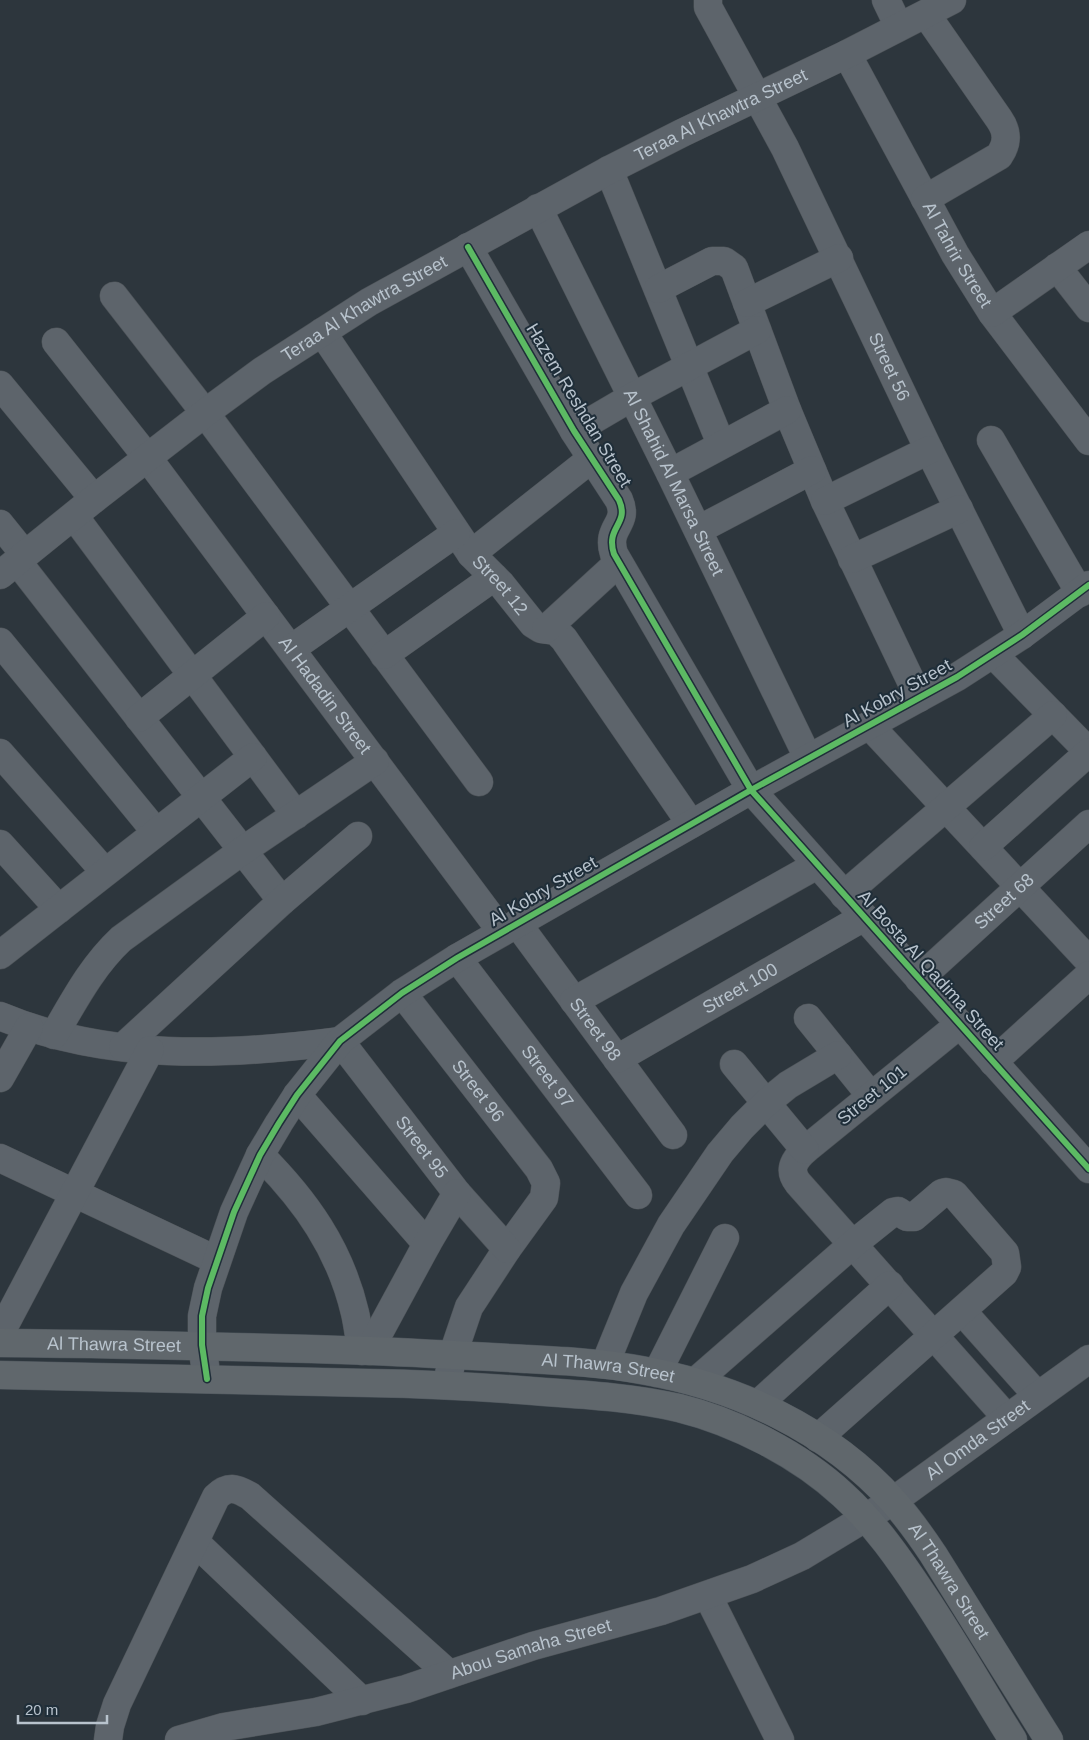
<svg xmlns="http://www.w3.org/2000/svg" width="1089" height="1740" viewBox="0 0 1089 1740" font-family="Helvetica,sans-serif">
	<rect width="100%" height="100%" fill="#2d363d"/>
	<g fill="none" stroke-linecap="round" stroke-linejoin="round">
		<!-- minor casing -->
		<g stroke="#4c5257" stroke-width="29">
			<g id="minor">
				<path id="s1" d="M708 0V7L785 148 929 450 1022 635"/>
				<path d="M886 0 899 27"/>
				<path id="s2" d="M847 54 955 254 992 313 1089 441"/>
				<path d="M609 170 721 444"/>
				<path d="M925 199 999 156C1008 143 1008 132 999 119L926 14"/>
				<path id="s3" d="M538 208 670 473 808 758"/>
				<path d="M468 247 574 431 619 500C630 525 605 526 614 554L751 790 1089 1169"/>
				<path d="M1057 267 1089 308"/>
				<path d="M658 289 712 261H724L734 268 787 410 825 501 919 698"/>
				<path d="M114 296 205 413 479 782"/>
				<path d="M747 303 839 258"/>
				<path d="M992 313 1089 245"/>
				<path id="s4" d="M322 332 471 554 501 584 533 624 541 629 556 631 564 639 691 824"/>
				<path id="s5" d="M56 342 147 457 502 932"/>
				<path d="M0 385 94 499"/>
				<path d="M574 431 632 397 757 330"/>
				<path d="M991 440 1080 593"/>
				<path d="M670 473 787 410"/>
				<path d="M825 501 929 450"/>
				<path d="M74 516 296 815"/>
				<path d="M0 524 25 555"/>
				<path d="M698 530 812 470"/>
				<path d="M471 554 591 459"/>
				<path d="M852 559 959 509"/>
				<path d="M17 561 282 901"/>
				<path id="s6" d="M0 575 94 499 205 413 262 371 369 302 609 170 682 133 847 54 952 0"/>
				<path d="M546 629 618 563"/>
				<path d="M0 642 156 832"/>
				<path d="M291 649 456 533"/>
				<path d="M993 654 1089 752"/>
				<path d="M384 655 494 577"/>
				<path d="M139 718 266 616"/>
				<path d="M870 726 1089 961"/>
				<path d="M0 753 105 872"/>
				<path d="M0 844 59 909"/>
				<path d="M983 847 1089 752"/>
				<path d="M844 895 1053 715"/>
				<path id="s7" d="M517 923 673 1135"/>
				<path d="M0 955 253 757"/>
				<path id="s8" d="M457 958 638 1195"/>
				<path id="s9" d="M919 979 1089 824"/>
				<path id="s10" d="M402 993 539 1169 546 1183 544 1198 507 1249 469 1307 453 1354 447 1384"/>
				<path d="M574 1001 817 865"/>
				<path id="s11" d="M0 1016C107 1061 227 1056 340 1041L457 1193 507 1249"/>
				<path d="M808 1018 871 1096"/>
				<path d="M960 1024 805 1150C794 1160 788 1170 798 1183L1007 1418"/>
				<path d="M54 1035C74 1001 92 966 121 939L242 851 375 761"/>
				<path d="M123 1047 282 901 358 836"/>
				<path id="s12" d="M617 1059 864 917"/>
				<path d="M993 1062 1089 975"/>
				<path d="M734 1064 805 1150"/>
				<path d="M0 1078 29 1027"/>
				<path d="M297 1095 427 1244"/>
				<path d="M260 1155C306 1201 340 1249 355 1313 358 1326 359 1339 362 1351"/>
				<path d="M0 1158 216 1260"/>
				<path d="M962 1311 1037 1395"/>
				<path d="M0 1334 150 1050"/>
				<path d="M369 1351 427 1244 457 1193"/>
				<path d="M605 1364 634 1293 671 1225 720 1153 742 1127 766 1103 788 1085 838 1055"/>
				<path d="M657 1373 725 1238"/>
				<path d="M207 1379 202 1345V1316L208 1288 234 1212 260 1155 279 1123 297 1095 340 1041 402 993 457 958 751 790 957 677 1022 635 1089 585"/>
				<path d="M695 1382 853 1244 893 1212 898 1211 907 1217H914L942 1193 946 1192 954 1194 1005 1253 1007 1267 1004 1273 818 1438"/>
				<path d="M758 1404 890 1285"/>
				<path d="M195 1542 362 1701"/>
				<path d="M708 1596 780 1740"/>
				<path d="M108 1740 110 1726 117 1704 216 1497C228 1485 236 1488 250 1496L449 1674"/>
				<path id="s13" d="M179 1740 224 1727 316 1712 406 1689 533 1646 661 1611 752 1579 802 1556 893 1501 1089 1359"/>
			</g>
		</g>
		<!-- major casing -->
		<g stroke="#4b535a" stroke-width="29">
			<g id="major">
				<path id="s14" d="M0 1343C124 1344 247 1347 371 1351 423 1353 474 1356 526 1359 564 1361 603 1363 641 1370 735 1386 829 1429 894 1502 908 1518 921 1536 933 1554L1049 1740"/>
				<path d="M0 1375C123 1377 246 1380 369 1383 428 1384 486 1387 545 1392 590 1395 635 1398 679 1408 736 1422 800 1455 843 1495 875 1524 900 1560 923 1595 955 1643 983 1692 1013 1740"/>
			</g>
		</g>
		<!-- minor -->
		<use href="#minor" stroke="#5d646b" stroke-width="28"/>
		<!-- major -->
		<use href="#major" stroke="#60676c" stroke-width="28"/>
		<!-- cycleway casing -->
		<g stroke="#1f2e39" stroke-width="9">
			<g id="cycleway">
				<path d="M468 247 574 431 619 500C630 525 605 526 614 554L751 790 1089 1169"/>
				<path d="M207 1379 202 1345V1316L208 1288 234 1212 260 1155 279 1123 297 1095 340 1041 402 993 457 958 751 790 957 677 1022 635 1089 585"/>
			</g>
		</g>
		<!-- cycleway -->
		<use href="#cycleway" stroke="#5cba63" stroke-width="6"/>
	</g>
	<g text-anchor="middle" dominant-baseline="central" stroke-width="4" stroke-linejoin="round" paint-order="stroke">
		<!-- street labels -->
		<g font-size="18" fill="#b8c3cd" stroke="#1f2e39">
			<text stroke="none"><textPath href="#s6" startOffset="858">Teraa Al Khawtra Street</textPath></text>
			<text stroke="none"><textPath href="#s2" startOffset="229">Al Tahrir Street</textPath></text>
			<text stroke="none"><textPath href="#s6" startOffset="452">Teraa Al Khawtra Street</textPath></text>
			<text stroke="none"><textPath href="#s1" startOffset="410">Street 56</textPath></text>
			<text transform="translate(579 405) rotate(59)">Hazem Reshdan Street</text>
			<text stroke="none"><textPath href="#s3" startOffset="306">Al Shahid Al Marsa Street</textPath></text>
			<text stroke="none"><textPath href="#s4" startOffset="310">Street 12</textPath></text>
			<text transform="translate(897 693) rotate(-29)">Al Kobry Street</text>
			<text stroke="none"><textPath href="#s5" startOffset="444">Al Hadadin Street</textPath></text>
			<text transform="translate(543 891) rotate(-30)">Al Kobry Street</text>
			<text stroke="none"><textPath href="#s9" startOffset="115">Street 68</textPath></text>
			<text transform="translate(931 970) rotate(48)">Al Bosta Al Qadima Street</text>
			<text stroke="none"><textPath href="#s12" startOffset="142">Street 100</textPath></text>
			<text stroke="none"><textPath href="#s7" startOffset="132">Street 98</textPath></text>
			<text stroke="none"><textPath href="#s8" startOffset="149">Street 97</textPath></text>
			<text stroke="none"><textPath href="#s10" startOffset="124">Street 96</textPath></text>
			<text transform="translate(872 1095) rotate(-39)">Street 101</text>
			<text stroke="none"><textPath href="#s11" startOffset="479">Street 95</textPath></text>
			<text stroke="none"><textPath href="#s14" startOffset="114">Al Thawra Street</textPath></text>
			<text stroke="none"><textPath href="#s14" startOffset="609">Al Thawra Street</textPath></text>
			<text stroke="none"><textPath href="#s13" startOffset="862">Al Omda Street</textPath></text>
			<text stroke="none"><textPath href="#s14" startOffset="1029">Al Thawra Street</textPath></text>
			<text stroke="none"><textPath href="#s13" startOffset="364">Abou Samaha Street</textPath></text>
		</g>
	</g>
	<!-- scale -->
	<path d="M18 1715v8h89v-8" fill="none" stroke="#b8c3cd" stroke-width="2.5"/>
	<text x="25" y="1715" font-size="15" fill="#b8c3cd" stroke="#1f2e39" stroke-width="4" paint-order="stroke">20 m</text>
</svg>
